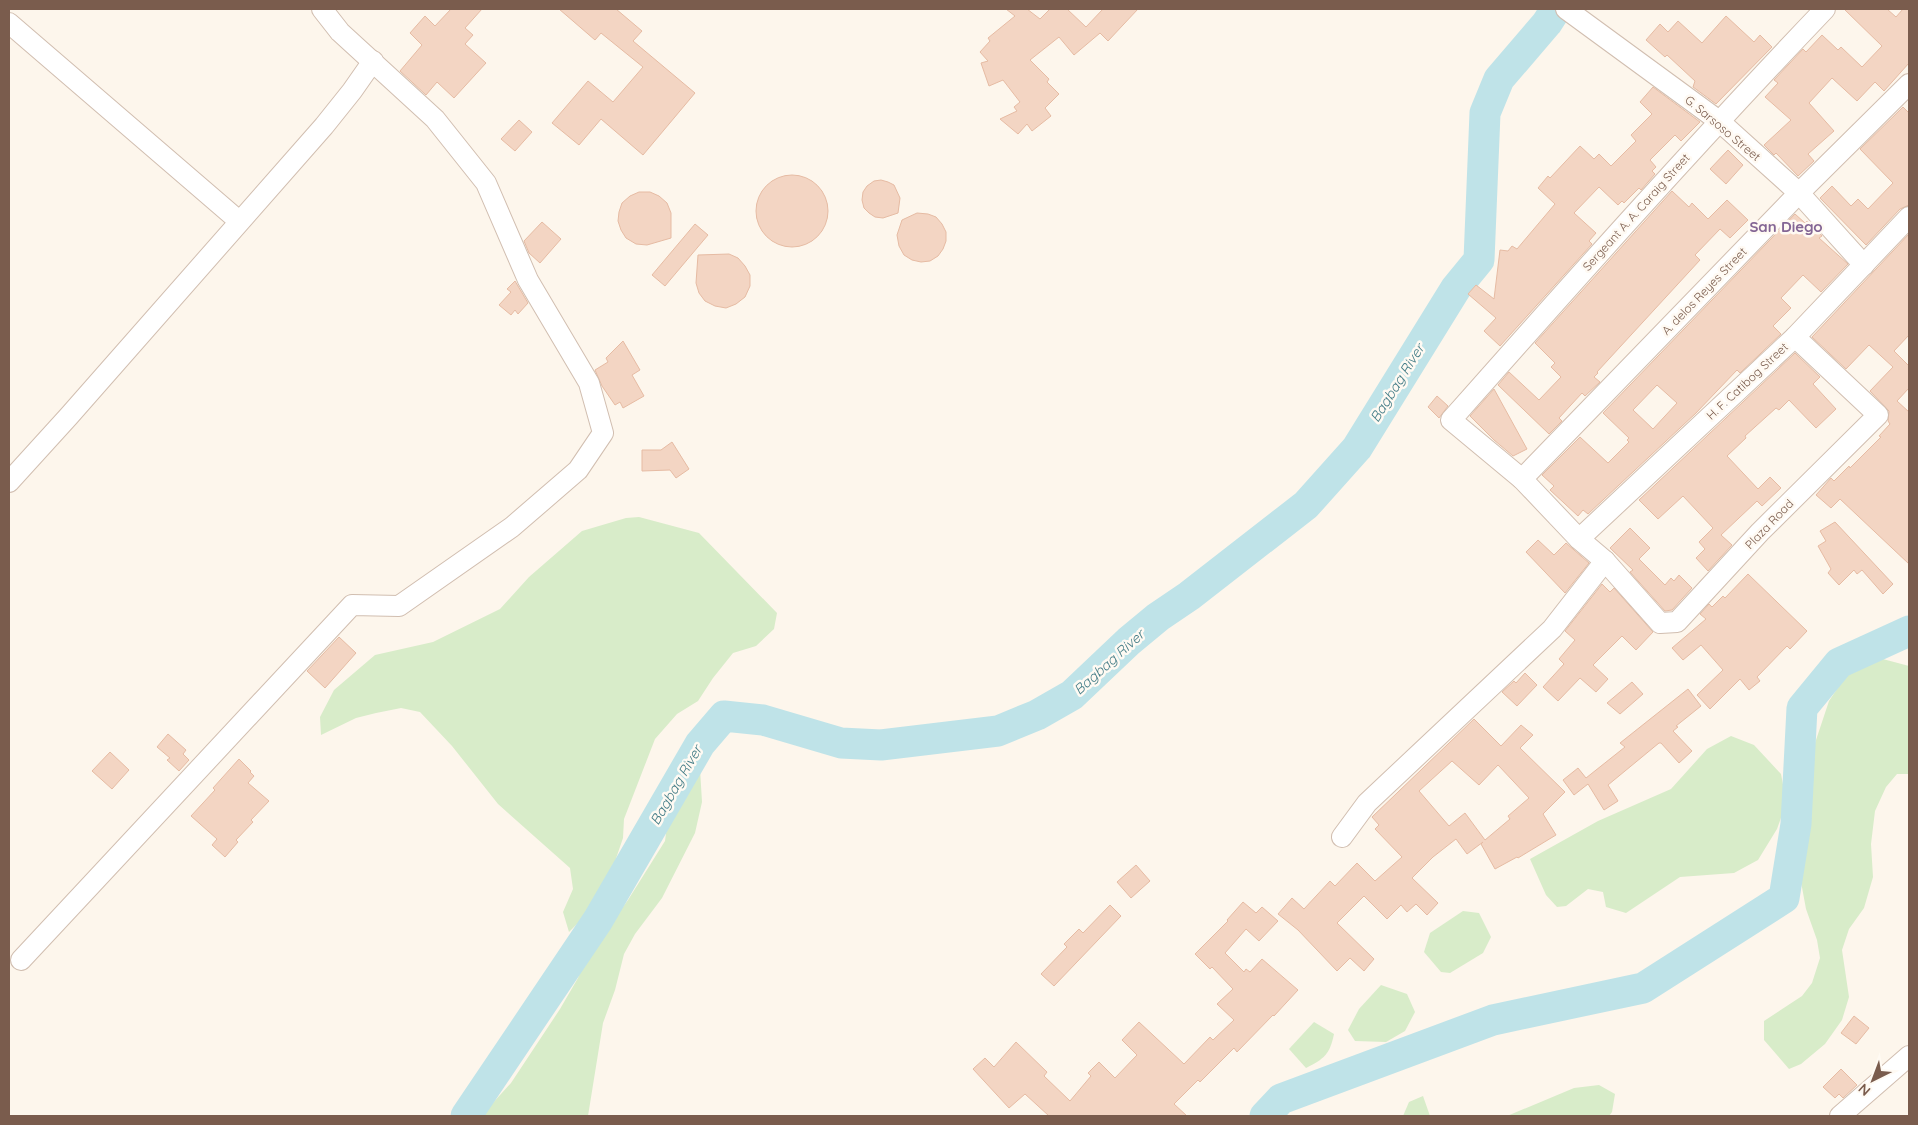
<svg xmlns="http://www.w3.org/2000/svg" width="1918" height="1125" viewBox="0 0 1918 1125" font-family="Quicksand,sans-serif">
	<rect width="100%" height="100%" fill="#fdf6ec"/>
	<!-- green -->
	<g fill="#d8ecc9">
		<path d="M639 517 699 533 777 613 774 629 756 646 733 653 713 678 698 701 677 714 655 739 624 819 623 838 607 885 595 906 569 932 563 912 573 889 570 868 498 804 452 746 420 712 401 708 376 713 356 718 321 735 320 717 334 690 375 655 433 642 500 609 529 577 582 531 626 518Z"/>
		<path d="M1879 658 1909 666V774H1897L1886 787 1875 811 1871 844 1873 877 1864 908 1849 929 1842 950 1849 997 1842 1020 1825 1044 1801 1064 1789 1069 1764 1040V1021L1802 996 1812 983 1820 958 1817 940 1806 909 1801 882 1806 848 1809 771 1814 746 1829 701 1847 674 1859 665Z"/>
		<path d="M1731 736 1754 745 1781 774 1785 795 1782 815 1777 829 1758 860 1745 867 1734 873 1680 877 1626 913 1606 907 1603 892 1588 889 1566 906 1557 907 1546 895 1530 859 1598 821 1671 789 1707 749Z"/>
		<path d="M700 769 702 802 695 833 662 898 635 934 624 954 615 990 603 1023 588 1116H481L511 1083 560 1009 578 978 586 958 628 900 665 841 670 803 677 775Z"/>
		<path d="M1463 911 1479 913 1491 937 1483 953 1450 973 1441 972 1424 952 1430 933Z"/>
		<path d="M1381 985 1407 994 1415 1012 1405 1031 1386 1042 1355 1041 1348 1030 1359 1009Z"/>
		<path d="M1314 1022 1334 1034C1330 1054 1324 1059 1306 1068L1289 1049Z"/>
		<path d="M1599 1085 1615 1094 1612 1112 1609 1116H1507L1574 1088Z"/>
		<path d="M1423 1096 1430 1116H1403L1409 1102Z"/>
	</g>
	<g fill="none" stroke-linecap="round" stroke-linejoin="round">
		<!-- river -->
		<g stroke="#bfe3e8" stroke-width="31">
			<path d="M466 1116 598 920 700 744 724 716 763 720 841 743 881 745 998 731 1037 715 1072 695 1129 641 1158 617 1189 596 1306 505 1357 448 1456 288 1479 260 1485 113 1499 79 1547 23 1556 9"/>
			<path d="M1265 1116 1281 1099 1493 1020 1643 988 1784 898 1796 824 1802 708 1839 663 1909 631"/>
		</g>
	</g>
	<!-- building -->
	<g fill="#f3d5c3" stroke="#e6bba3" fill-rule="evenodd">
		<path d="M451 9H482L465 28 473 35 465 44 486 63 454 98 437 82 426 95 400 71 422 45 410 33 425 16 435 26Z"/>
		<path d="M559 9H616L642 31 633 41 695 93 643 155 601 119 579 145 552 123 588 81 613 102 643 67 601 33 595 40Z"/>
		<path d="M1006 9H1027L1040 19 1050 9H1067L1086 27 1103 9H1138L1108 41 1100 33 1074 55 1059 37 1030 60 1049 79 1047 82 1059 94 1045 108 1051 116 1032 131 1027 124 1018 134 1000 119 1017 111 1014 107 1020 102 1003 80 989 86 981 63 988 61 980 52 990 41 988 38 1015 16Z"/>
		<path d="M1844 9H1887L1896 17 1903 9H1909V63L1884 91 1875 82 1857 101 1832 78 1809 103 1834 131 1808 154 1814 161 1798 176 1776 153 1774 155 1764 145 1791 120 1765 97 1778 83 1774 80 1803 49 1806 52 1822 35 1838 50 1841 47 1862 67 1882 46Z"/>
		<path d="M1726 16 1754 42 1760 35 1772 47 1716 104 1693 87 1695 81 1667 55 1665 57 1646 40 1660 24 1668 32 1678 21 1702 43Z"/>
		<path d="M1653 87 1700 122 1681 141 1675 135 1650 160 1656 167 1652 171 1655 174 1641 190 1639 188 1624 203 1622 201 1618 205 1599 187 1574 213 1596 233 1589 241 1592 244 1500 346 1484 331 1496 318 1468 294 1476 285 1494 299 1500 250 1508 251 1512 246 1517 249 1555 204 1538 188 1548 176 1550 178 1580 146 1594 159 1599 154 1611 166 1636 141 1631 135 1652 114 1640 102Z"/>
		<path d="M1903 107 1909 113V205L1900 209 1866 245 1820 198 1832 186 1851 206 1858 199 1868 209 1893 183 1860 149Z"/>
		<path d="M519 120 532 132 515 151 501 139Z"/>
		<path d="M1728 150 1743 165 1726 184 1710 169Z"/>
		<circle cx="792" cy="211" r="36"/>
		<path d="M881 180 888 182 894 185 900 198 898 213 883 218 875 217 869 213 864 208 862 200 863 192 867 186 874 181Z"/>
		<path d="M1672 191 1689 207 1692 203 1708 219 1727 200 1748 220 1730 238 1720 229 1695 255 1700 260 1597 372 1598 373 1594 377 1600 382 1585 396 1582 393 1559 418 1562 421 1549 434 1498 385 1509 372 1539 400 1561 377 1551 367 1555 363 1535 343Z"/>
		<path d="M639 192H650L659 196 667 203 671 213V238L647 245 636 244 626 238 621 230 618 221 619 212 622 203 630 196Z"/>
		<path d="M917 213 928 214 936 217 942 224 946 232V241L943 249 938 256 930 261 921 262 912 260 904 255 899 246 897 235 902 220Z"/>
		<path d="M1795 214 1805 223 1807 221 1816 229 1822 236 1819 238 1848 264 1821 292 1803 275 1781 298 1791 308 1773 326 1781 334 1740 373 1737 370 1696 413 1588 514 1583 510 1578 516 1550 490 1554 486 1542 475 1580 437 1608 463 1629 442 1627 440 1629 438 1603 413ZM1657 385 1677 403 1653 429 1633 410Z"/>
		<path d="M542 222 561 239 540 263 529 253 524 241Z"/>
		<path d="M695 224 708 235 665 286 652 275Z"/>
		<path d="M1909 234V335L1894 351 1909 366V388L1897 401 1909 412V564L1840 499 1831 508 1816 495 1831 478 1834 481 1849 466 1850 468 1881 437 1879 436 1890 424 1888 421 1889 411 1870 391 1893 367 1869 345 1846 369 1812 337Z"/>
		<path d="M729 254 738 258 745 266 750 275V286L745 297 736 304 726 308 715 306 705 301 699 293 696 283 698 255Z"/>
		<path d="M515 281 528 303 518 314 515 310 511 315 499 305 511 292 507 289Z"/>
		<path d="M623 341 640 370 632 375 644 396 623 408 620 402 615 405 602 386 595 370 608 362 606 358Z"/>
		<path d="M1795 353 1820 377 1813 384 1836 409 1816 428 1789 400 1779 410 1776 408 1745 436 1746 438 1727 456 1758 489 1770 477 1781 488 1762 506 1757 501 1721 535 1732 545 1708 571 1696 558 1705 549 1699 542 1713 528 1683 496 1658 519 1639 500Z"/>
		<path d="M1494 389 1527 449 1513 456 1494 440 1470 416Z"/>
		<path d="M1437 396 1448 406 1439 418 1428 407Z"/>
		<path d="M672 442 689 469 676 478 670 470 642 471V450H661Z"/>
		<path d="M1835 522 1893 584 1883 594 1862 570 1857 574 1854 570 1839 585 1828 573 1831 569 1818 546 1826 541 1820 531Z"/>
		<path d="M1630 528 1650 548 1639 559 1665 585 1671 578 1674 581 1679 575 1692 588 1672 610 1665 611 1630 572 1633 570 1610 548Z"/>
		<path d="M1538 540 1554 555 1566 543 1589 563 1565 593 1526 552Z"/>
		<path d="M1748 574 1807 631 1790 649 1787 646 1757 677 1760 681 1749 690 1740 679 1710 709 1697 695 1723 670 1701 645 1683 660 1672 648 1706 619 1700 614 1709 604 1712 607 1723 596 1725 598Z"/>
		<path d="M1602 584 1610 592 1614 588 1653 632 1636 650 1622 636 1593 665 1608 679 1596 692 1580 678 1558 701 1543 687 1564 664 1559 659 1575 640 1565 631Z"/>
		<path d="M339 637 356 653 325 688 307 671Z"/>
		<path d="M1525 673 1537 685 1517 706 1502 692 1514 681 1516 683Z"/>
		<path d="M1632 682 1643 694 1620 714 1607 703Z"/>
		<path d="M1688 689 1701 706 1676 726 1678 727 1673 731 1692 751 1679 763 1661 743H1659L1608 785 1618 801 1604 810 1588 784 1574 795 1563 780 1578 768 1586 778 1625 747 1620 743Z"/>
		<path d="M1474 719 1501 746 1521 725 1533 735 1520 748 1565 792 1543 814 1556 835 1518 858 1517 857 1495 869 1481 844 1483 842 1467 854 1456 839 1433 857 1412 878 1438 903 1427 915 1416 904 1407 912 1401 905 1387 919 1364 896 1337 923 1374 959 1364 971 1350 958 1337 971 1298 930 1278 914 1292 898 1304 909 1330 881 1335 886 1357 863 1375 881 1402 857 1375 829 1379 825 1372 817ZM1452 761 1479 785 1498 765 1529 798 1508 816 1510 819 1485 840 1465 813 1449 826 1419 791Z"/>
		<path d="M168 734 186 750 183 754 189 760 179 771 167 760 170 758 157 747Z"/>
		<path d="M110 752 129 770 112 789 92 771Z"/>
		<path d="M239 759 251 771 250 772 254 776 248 783 269 801 251 820 253 822 236 840 238 842 225 857 212 845 217 839 191 816 215 790 213 788Z"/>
		<path d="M1136 865 1150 881 1131 898 1117 882Z"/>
		<path d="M1243 902 1256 913 1262 907 1278 921 1259 941 1246 929 1225 953 1244 972 1246 969 1250 972 1262 959 1298 990 1274 1016 1273 1015 1237 1052 1234 1048 1200 1082 1198 1080 1174 1104 1187 1116H1049L1025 1094 1009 1108 973 1069 985 1058 994 1067 1016 1042 1047 1072 1044 1076 1070 1101 1091 1076 1088 1073 1099 1062 1115 1078 1137 1055 1122 1040 1139 1022 1184 1064 1210 1037 1213 1040 1234 1020 1217 1004 1233 989 1212 967 1210 969 1195 954 1228 921 1227 920Z"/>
		<path d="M1110 905 1121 916 1054 986 1041 974 1067 947 1064 944 1079 929 1083 933Z"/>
		<path d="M1854 1016 1869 1028 1856 1044 1841 1033Z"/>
		<path d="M1841 1069 1857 1085 1843 1098 1839 1094 1835 1098 1823 1087Z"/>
	</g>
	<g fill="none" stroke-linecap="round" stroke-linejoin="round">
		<!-- minor casing -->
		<g stroke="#d1beb0" stroke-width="22">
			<g id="minor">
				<path d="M1566 9 1719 121 1799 193 1864 265"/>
				<path d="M9 23 239 221"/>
				<path d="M1795 337 1878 415 1760 532 1677 622 1660 623 1605 561 1579 539 1522 479 1451 420C1574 281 1697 143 1825 9"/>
				<path d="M1522 479 1799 193 1909 84"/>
				<path d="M9 482 69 416 324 126 352 91 373 61"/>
				<path d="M1579 539 1795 337 1909 217"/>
				<path d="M1342 837 1367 803 1552 629 1605 561"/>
				<path d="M21 960 352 605 399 606 512 527 578 470 603 433 589 383 528 280 486 183 435 119 340 32 322 9"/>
				<path d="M1840 1116 1909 1056"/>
			</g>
		</g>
		<!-- minor -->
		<use href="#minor" stroke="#fff" stroke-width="20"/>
	</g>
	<g text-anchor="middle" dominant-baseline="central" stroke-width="5" stroke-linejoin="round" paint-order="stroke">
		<!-- street labels -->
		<g font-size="12" fill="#7a5c4d" stroke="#fffaf3">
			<text transform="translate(1723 128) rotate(40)">G. Sarsoso Street</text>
			<text transform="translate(1636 212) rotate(-48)">Sergeant A. A. Caraig Street</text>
			<text transform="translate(1704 291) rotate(-46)">A. delos Reyes Street</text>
			<text transform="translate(1747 381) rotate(-43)">H. F. Catibog Street</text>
			<text transform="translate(1769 524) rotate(-46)">Plaza Road</text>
		</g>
		<!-- water labels -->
		<g font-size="14" font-style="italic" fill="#437c86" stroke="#fffaf3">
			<text transform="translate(1397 383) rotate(-58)">Bagbag River</text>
			<text transform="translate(1109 662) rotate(-42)">Bagbag River</text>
			<text transform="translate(676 785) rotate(-60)">Bagbag River</text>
		</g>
		<!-- quarter labels -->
		<g font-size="15" font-weight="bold" fill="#846695" stroke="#fffaf3">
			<text x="1786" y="226">San Diego</text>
		</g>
	</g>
	<!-- border -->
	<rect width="1918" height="1125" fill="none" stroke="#7a5c4d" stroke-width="20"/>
	<!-- north arrow -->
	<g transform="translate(1873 1080) rotate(222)" stroke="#fffaf3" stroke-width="4" paint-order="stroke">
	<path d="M0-4L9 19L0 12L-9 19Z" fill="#7a5c4d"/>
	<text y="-8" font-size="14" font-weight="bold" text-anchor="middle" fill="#7a5c4d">N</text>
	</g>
</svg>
